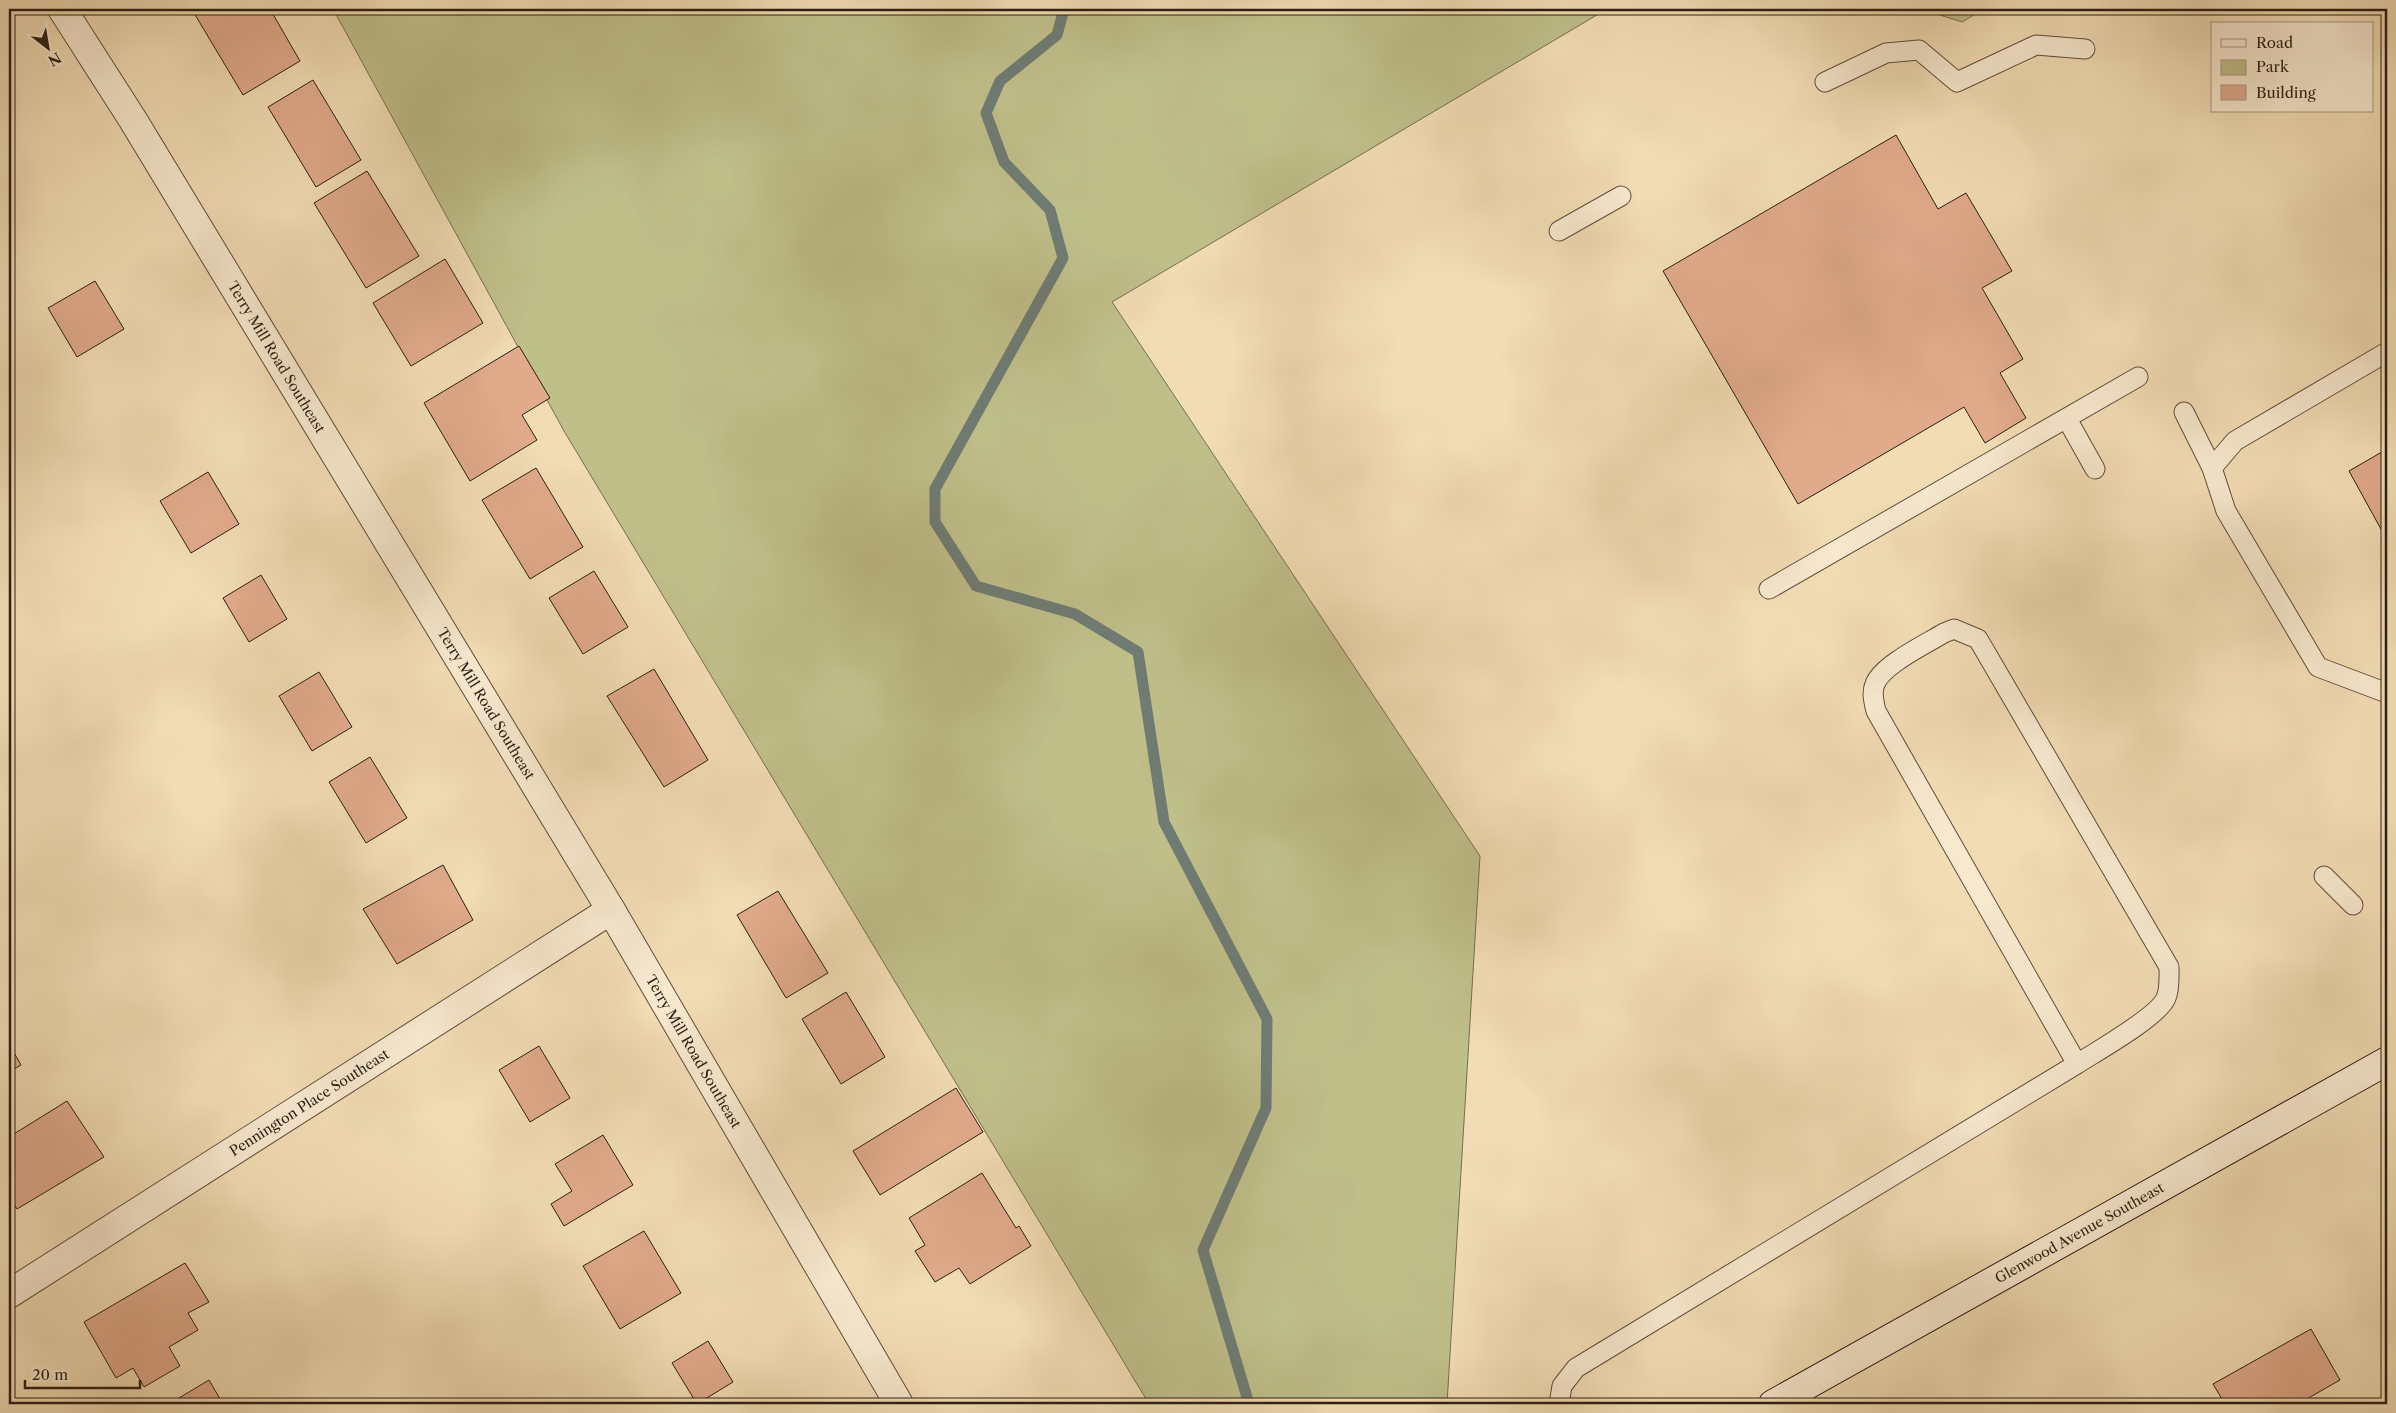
<svg xmlns="http://www.w3.org/2000/svg" width="2396" height="1413" viewBox="0 0 2396 1413" font-family="'Libre Caslon Text',serif">
	<rect width="100%" height="100%" fill="#f2dcb4"/>
	<filter id="stains"><feTurbulence type="fractalNoise" baseFrequency=".004" numOctaves="4"/><feColorMatrix values="0 0 0 0 .2 0 0 0 0 .09 0 0 0 0 .02 0 0 0 .5 -.17"/></filter>
	<radialGradient id="worn" r=".72"><stop offset=".6" stop-color="#630" stop-opacity="0"/><stop offset="1" stop-color="#630" stop-opacity=".3"/></radialGradient>
	<!-- green -->
	<g fill="#bfbf8a" stroke="#766f4f">
		<path d="M333 9H1607L1112 302 1480 856 1447 1404H1149L564 431Z"/>
		<path d="M1921 9H1984L1962 22Z"/>
	</g>
	<g fill="none" stroke-linecap="round" stroke-linejoin="round">
		<!-- stream -->
		<path stroke="#6f7c74" stroke-width="11" d="M1064 9 1057 35 1000 81 986 113 1004 162 1050 210 1063 258 935 489V522L976 586 1075 614 1138 652 1164 822 1267 1019 1266 1108 1203 1250 1249 1404"/>
	</g>
	<!-- building -->
	<g fill="#e0aa8b" stroke="#2c1f14">
		<path d="M202 9H270L300 61 243 95 194 13Z"/>
		<path d="M313 80 361 160 316 187 268 107Z"/>
		<path d="M1896 135 1938 209 1966 193 2012 271 1982 288 2023 359 2000 373 2026 418 1985 443 1964 407 1798 504 1663 271Z"/>
		<path d="M367 171 419 256 366 288 314 203Z"/>
		<path d="M445 259 483 323 411 366 373 303Z"/>
		<path d="M95 281 124 329 77 357 48 308Z"/>
		<path d="M519 346 550 398 522 415 537 440 470 481 424 403Z"/>
		<path d="M2387 449V540L2349 471Z"/>
		<path d="M536 468 583 547 530 579 482 500Z"/>
		<path d="M208 472 239 524 191 553 160 501Z"/>
		<path d="M594 571 628 627 583 654 549 598Z"/>
		<path d="M261 575 287 619 249 642 223 598Z"/>
		<path d="M654 669 708 760 664 787 607 696Z"/>
		<path d="M319 672 352 727 312 751 279 696Z"/>
		<path d="M370 757 407 818 366 843 329 782Z"/>
		<path d="M443 865 473 920 397 964 363 909Z"/>
		<path d="M778 891 828 973 786 998 737 915Z"/>
		<path d="M846 992 885 1057 841 1084 802 1019Z"/>
		<path d="M9 1044 21 1065 9 1072Z"/>
		<path d="M539 1046 570 1098 530 1122 499 1070Z"/>
		<path d="M956 1088 983 1132 880 1195 853 1151Z"/>
		<path d="M67 1101 104 1157 17 1209 9 1196V1137Z"/>
		<path d="M603 1135 633 1185 564 1226 551 1204 572 1191 555 1164Z"/>
		<path d="M982 1173 1016 1228 1019 1226 1031 1246 970 1284 959 1268 935 1282 915 1251 925 1245 909 1218Z"/>
		<path d="M644 1231 681 1293 620 1329 583 1266Z"/>
		<path d="M185 1263 209 1302 188 1313 198 1330 169 1347 180 1366 144 1387 133 1368 116 1378 84 1322Z"/>
		<path d="M2311 1329 2340 1380 2298 1404H2225L2213 1384Z"/>
		<path d="M708 1341 733 1382 697 1404 672 1363Z"/>
		<path d="M209 1380 223 1404H169Z"/>
	</g>
	<g fill="none" stroke-linecap="round" stroke-linejoin="round">
		<!-- lane casing -->
		<g stroke="#5e4e3c" stroke-width="21">
			<g id="lane">
				<path d="M1825 82 1886 53 1919 50 1957 82 2036 45 2085 49"/>
				<path d="M1559 231 1621 196"/>
				<path d="M2387 352 2235 441 2212 468 2226 511 2318 667 2387 693"/>
				<path d="M2184 412 2212 468"/>
				<path d="M2067 419 2095 469"/>
				<path d="M1769 589 2138 377"/>
				<path d="M2324 876 2353 905"/>
				<path d="M1559 1404 1562 1386 1576 1368 2077 1064C2097 1051 2158 1017 2166 998 2170 989 2169 977 2169 967L1978 639 1954 629 1944 633C1926 644 1882 665 1875 684 1871 693 1874 702 1876 711L2077 1064"/>
			</g>
		</g>
		<!-- street casing -->
		<g stroke="#5e4e3c" stroke-width="30">
			<g id="street">
				<path id="s1" d="M62 9 133 120 611 910 899 1404"/>
				<path id="s2" d="M9 1294 611 910"/>
			</g>
		</g>
		<!-- secondary casing -->
		<g stroke="#2c1f14" stroke-width="30">
			<g id="secondary">
				<path id="s3" d="M1773 1404 2387 1061"/>
			</g>
		</g>
		<!-- lane -->
		<use href="#lane" stroke="#f7e8ce" stroke-width="19"/>
		<!-- street -->
		<use href="#street" stroke="#f7e8ce" stroke-width="28"/>
		<!-- secondary -->
		<use href="#secondary" stroke="#f7e8ce" stroke-width="28"/>
	</g>
	<g text-anchor="middle" dominant-baseline="central" stroke-width="4" stroke-linejoin="round" paint-order="stroke">
		<!-- street labels -->
		<g font-size="14" fill="#2c1f14" stroke="#f7e8ce">
			<text stroke="none"><textPath href="#s1" startOffset="409">Terry Mill Road Southeast</textPath></text>
			<text stroke="none"><textPath href="#s1" startOffset="814">Terry Mill Road Southeast</textPath></text>
			<text stroke="none"><textPath href="#s1" startOffset="1219">Terry Mill Road Southeast</textPath></text>
			<text stroke="none"><textPath href="#s2" startOffset="356">Pennington Place Southeast</textPath></text>
			<text stroke="none"><textPath href="#s3" startOffset="351">Glenwood Avenue Southeast</textPath></text>
		</g>
	</g>
	<!-- margin -->
	<rect width="2396" height="1413" fill="none" stroke="#f2dcb4" stroke-width="30"/>
	<rect x="10" y="10" width="2376" height="1393" fill="none" stroke="#2c1f14" stroke-width="2.5"/>
	<rect x="15" y="15" width="2366" height="1383" fill="none" stroke="#2c1f14"/>
	<!-- legend -->
	<rect x="2211" y="22" width="162" height="90" fill="#f7e8ce" stroke="#a69884"/>
	<rect x="2221" y="39" width="25" height="8" fill="#f7e8ce" stroke="#a69884"/>
	<text x="2256" y="48" font-size="15" fill="#2c1f14">Road</text>
	<rect x="2221" y="60" width="25" height="15" fill="#bfbf8a" stroke="#a69884"/>
	<text x="2256" y="72" font-size="15" fill="#2c1f14">Park</text>
	<rect x="2221" y="85" width="25" height="15" fill="#e0aa8b" stroke="#a69884"/>
	<text x="2256" y="98" font-size="15" fill="#2c1f14">Building</text>
	<!-- north arrow -->
	<g transform="translate(48 48) rotate(149)" stroke="#f7e8ce" stroke-width="4" paint-order="stroke">
	<path d="M0-4L9 19L0 12L-9 19Z" fill="#2c1f14"/>
	<text y="-8" font-size="14" font-weight="bold" text-anchor="middle" fill="#2c1f14">N</text>
	</g>
	<!-- scale -->
	<path d="M25 1380v8h115v-8" fill="none" stroke="#2c1f14" stroke-width="2.5"/>
	<text x="32" y="1380" font-size="15" fill="#2c1f14" stroke="#f7e8ce" stroke-width="4" paint-order="stroke">20 m</text>
	<rect width="100%" height="100%" filter="url(#stains)"/>
	<rect width="100%" height="100%" fill="url(#worn)"/>
</svg>
